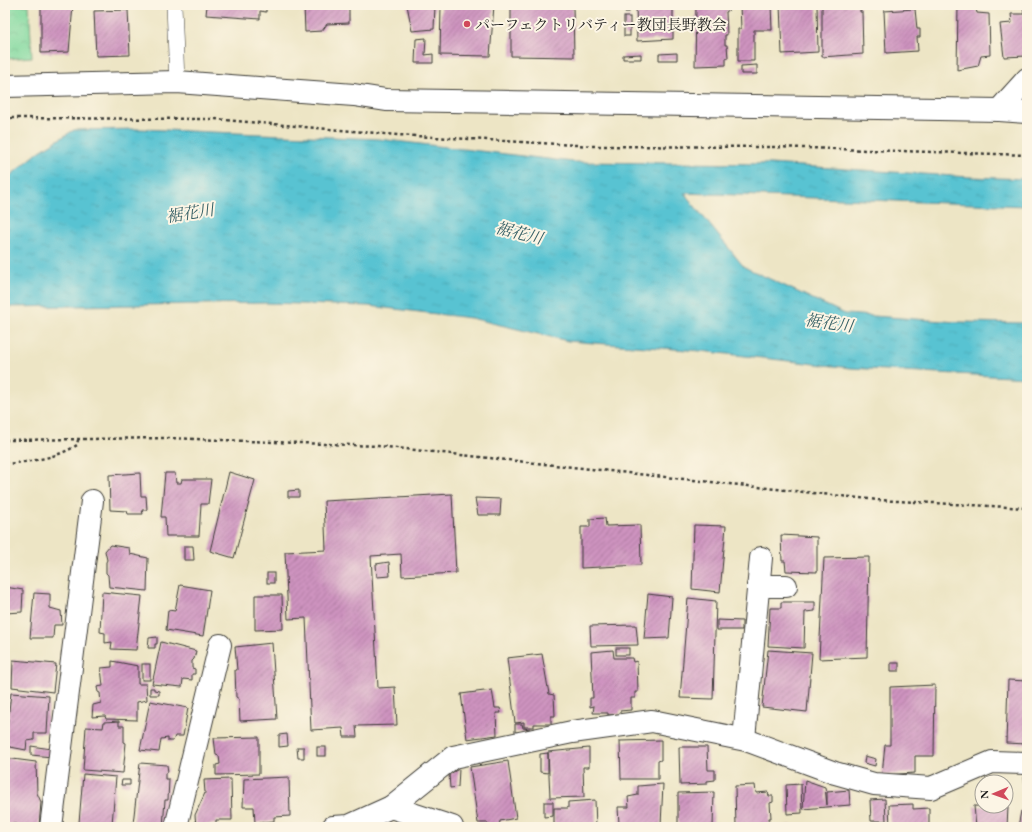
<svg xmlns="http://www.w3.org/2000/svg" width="1032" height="832" viewBox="0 0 1032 832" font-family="'EB Garamond','Noto Serif JP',serif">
	<defs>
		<pattern id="park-crowns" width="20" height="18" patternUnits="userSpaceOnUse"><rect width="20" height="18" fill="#81d99f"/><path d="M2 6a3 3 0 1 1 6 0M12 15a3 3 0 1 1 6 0" fill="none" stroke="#6fba88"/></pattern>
		<pattern id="water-ripples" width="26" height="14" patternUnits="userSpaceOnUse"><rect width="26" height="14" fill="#58c3d2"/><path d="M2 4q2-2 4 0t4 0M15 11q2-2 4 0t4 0" fill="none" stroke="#4ca7b4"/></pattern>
		<pattern id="building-hatch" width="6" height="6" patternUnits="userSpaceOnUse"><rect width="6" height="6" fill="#ce93bf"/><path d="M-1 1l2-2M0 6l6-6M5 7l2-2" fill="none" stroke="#a6779a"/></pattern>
	</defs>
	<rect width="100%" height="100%" fill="#fcf5e5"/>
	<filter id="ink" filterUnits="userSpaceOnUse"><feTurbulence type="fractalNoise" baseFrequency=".025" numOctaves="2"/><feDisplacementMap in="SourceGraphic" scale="8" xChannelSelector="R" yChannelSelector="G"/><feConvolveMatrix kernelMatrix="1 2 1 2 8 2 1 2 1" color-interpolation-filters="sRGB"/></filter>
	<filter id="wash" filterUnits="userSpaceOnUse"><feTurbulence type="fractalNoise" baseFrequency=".012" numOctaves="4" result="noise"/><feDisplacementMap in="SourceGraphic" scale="16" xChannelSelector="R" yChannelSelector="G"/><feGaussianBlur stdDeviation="0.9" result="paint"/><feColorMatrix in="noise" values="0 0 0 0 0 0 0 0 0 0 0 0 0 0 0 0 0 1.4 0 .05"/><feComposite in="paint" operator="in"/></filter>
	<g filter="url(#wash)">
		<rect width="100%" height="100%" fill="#ede5c5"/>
		<!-- park -->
		<path fill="url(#park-crowns)" stroke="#4e7a5e" d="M5 5H29L32 57 5 59Z"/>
		<!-- water -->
		<path fill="url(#water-ripples)" stroke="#3a7077" d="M141 129 378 139 573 162 770 164 969 177 1027 179V206L684 193 744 267 845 314 957 322 1027 323V378L851 368 701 351 568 341 471 318 369 306 266 303 5 307V180L40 151 74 130Z"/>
		<g id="blocks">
			<!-- building -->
			<g fill="url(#building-hatch)">
				<path d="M52 5H73L69 52 41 53V6Z"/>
				<path d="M207 5H266V12L260 11V19L206 15Z"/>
				<path d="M304 5H349V23L327 24 322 31 305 32Z"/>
				<path d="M407 5H435L434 29 412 31Z"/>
				<path d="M441 5H494L490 56 440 55Z"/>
				<path d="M511 5H573L574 57 511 56Z"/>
				<rect x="625" y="5" width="4" height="7"/>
				<path d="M636 5H673V39L637 41Z"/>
				<path d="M696 5H729V10L726 12 727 35H725V45H727L728 58H726V65L695 66Z"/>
				<path d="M740 5H771L772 30H754V61H738V29H741Z"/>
				<path d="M780 5H817L818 52 782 54Z"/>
				<path d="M822 5H860V12H862L863 54 822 57Z"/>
				<path d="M958 5H975L977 13 989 14 990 55 981 56 978 66 957 70Z"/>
				<path d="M1023 5H1027V56L1004 57 1000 24 1012 23 1011 14H1024Z"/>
				<path d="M915 9 917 29H920V37H917L918 51 886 53 884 11Z"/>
				<path d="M128 10 130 55 96 56 94 11Z"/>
				<rect x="624" y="17" width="6" height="19"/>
				<path d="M426 38 425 55 433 54V63H415L416 39Z"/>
				<path d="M677 53V60H659V54Z"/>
				<path d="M641 54V59H623V55Z"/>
				<path d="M757 65V74H741V66Z"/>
				<path d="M229 472 255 480 234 558 210 551Z"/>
				<path d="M140 473 141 496H146L147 510H142L143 514H128L127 511 110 510 109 475Z"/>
				<path d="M165 473H175L176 483H181L182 479H211L208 504H201L199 536H166L165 517H161Z"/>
				<path d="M299 490V497H288V491Z"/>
				<path d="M452 494 456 573 402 576 401 554 371 556 378 688 395 687 397 725 356 726 357 737H344L343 728 311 730 306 618 288 619 285 552 326 550 324 501Z"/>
				<path d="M475 498 501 499 500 515H478Z"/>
				<path d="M605 518 606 526 640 525 641 565 581 568V527H590V519Z"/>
				<path d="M694 525 726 526 720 592 692 589Z"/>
				<path d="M781 535 817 537V572L786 571 785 561H782Z"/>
				<path d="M110 545 129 548 130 554 148 558 147 591 109 587 108 575 106 573V562L107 560 105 551Z"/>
				<path d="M184 546H193L194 560H184Z"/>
				<path d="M869 557 867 657 819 659 824 558Z"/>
				<path d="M389 562 390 576 377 577 376 564Z"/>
				<rect x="267" y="573" width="7" height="10"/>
				<path d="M180 585 210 590 203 636 166 630 168 610 175 611Z"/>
				<path d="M5 587 23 590 22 612 5 613Z"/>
				<path d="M102 592 142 596 136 650 111 649 112 642 105 643V633L100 632Z"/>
				<path d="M34 593 50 594V608L61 611 62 625H54L53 638H30Z"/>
				<path d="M648 594 672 597 669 638 644 639Z"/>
				<path d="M255 595H282L283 629 255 630Z"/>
				<path d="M688 598 716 601 713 699 680 698Z"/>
				<path d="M781 602H815V611L805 612 804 648 768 646 770 608H781Z"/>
				<path d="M717 620 742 621V630H717Z"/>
				<path d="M636 625 638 645 591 646 590 626Z"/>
				<path d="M157 637V644H155V648H148L149 638Z"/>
				<path d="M161 642 196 651 194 659 192 661V668L195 669V674H192V680L183 679 182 687 152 684Z"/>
				<path d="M272 643 277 719 240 721 239 699 236 697 235 670H237L235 647Z"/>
				<rect x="616" y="648" width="13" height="7"/>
				<path d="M613 650 614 658H632L633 662 637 661 638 692H635V698H631V710L620 711V714L608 715V713H593L594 706 590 707V698H593L591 652Z"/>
				<path d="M768 650 812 653 807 712 762 707Z"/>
				<path d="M542 654 549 694 554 695 555 716H551V724H534V727H524V722L515 723 507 658Z"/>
				<path d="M13 660 56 664 53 692 12 687Z"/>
				<path d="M112 661 138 666V684H146L147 700 137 702V720L106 719 105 716 92 717 93 705 101 703 100 693 98 692 97 687 103 686 101 668 112 667Z"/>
				<rect x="891" y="663" width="8" height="8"/>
				<rect x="142" y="664" width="8" height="16"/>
				<path d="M1008 680 1027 681V744L1006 743Z"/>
				<path d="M935 685 934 756H915V773L882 775 885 745H890V687Z"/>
				<path d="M150 688H154V690L159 691V695H150Z"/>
				<path d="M492 690 495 708H500L501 713H496L497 735 467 739 461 694Z"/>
				<path d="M11 693 49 696 47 733H34V740L27 741 26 750 5 746Z"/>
				<path d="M150 701 188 708 183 736H175L173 741H168V738L161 739 159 752 140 750Z"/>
				<path d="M119 721V726H124V742L126 743 123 773 83 770 86 727 103 728 104 722Z"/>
				<path d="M515 724H522L523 728 530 729V732H515Z"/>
				<path d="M287 734 288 746 279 747V735Z"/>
				<path d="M259 737V774L216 775V765L220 764 219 756 216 755 214 738Z"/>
				<path d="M661 740V760L658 761V779H621L620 741Z"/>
				<path d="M31 746 51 749 52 757 31 755Z"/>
				<path d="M297 747H304V758H298Z"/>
				<rect x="317" y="747" width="9" height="9"/>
				<path d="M679 747H707L708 770H715V780L707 781V784L680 785Z"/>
				<path d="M589 748V767H583L584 797 550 798 548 752Z"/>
				<path d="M548 753V773L540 772V754Z"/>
				<path d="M865 756 876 759 875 766 864 763Z"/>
				<path d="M5 758 36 762 37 793 41 802 39 827H17V824H5Z"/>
				<path d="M508 761 516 818 500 821 499 826H489L488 823H478L470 767Z"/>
				<path d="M140 763 167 765 168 772 165 773V779H169L168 800H165L163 827 133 824Z"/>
				<path d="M459 769 458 787 450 788 449 774Z"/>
				<path d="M83 774 116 777 112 824 79 823Z"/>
				<path d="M289 777 290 816 274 817V821L255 823 254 807H243L244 779Z"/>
				<path d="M1024 777H1027V804H1026Z"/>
				<path d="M231 779 232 820H216V824L196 826 195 815 205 793 204 780Z"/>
				<path d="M122 780H130V785H121Z"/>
				<path d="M805 780 825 787 827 805V792L849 790 850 805 803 809Z"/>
				<path d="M663 784 661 825 619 824 618 807H629L628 797 638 795V786Z"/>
				<path d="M801 784 802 813 787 814 786 785Z"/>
				<path d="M755 785 756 793 768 792 769 796H773V802L770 803 771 818H769L770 826 773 827H736L735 786Z"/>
				<path d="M714 792 713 827H678V793Z"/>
				<path d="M885 799 886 821H871L870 800Z"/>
				<path d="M595 800 596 827H557V825L554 824V808H568V802Z"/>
				<path d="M544 802H553V816L544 817Z"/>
				<path d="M913 804V809L929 808V827H890L889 805Z"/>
				<path d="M974 806 1008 807 1007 827H976Z"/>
				<path d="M1021 811 1027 812V827H1018Z"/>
				<path d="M787 825 824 826V827H787Z"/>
			</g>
		</g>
	</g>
	<g filter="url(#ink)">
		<use href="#blocks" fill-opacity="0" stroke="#3b3a35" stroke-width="1"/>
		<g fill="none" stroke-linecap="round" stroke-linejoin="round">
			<!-- lane casing -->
			<g stroke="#3b3a35" stroke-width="16">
				<path id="lane" d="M174 5 177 82"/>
			</g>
			<!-- street casing -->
			<g stroke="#3b3a35" stroke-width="24">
				<g id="street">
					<path d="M5 86 177 82 354 95 386 100 999 110 1027 112"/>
					<path d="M999 110 1027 79"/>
					<path d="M758 586H786"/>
					<path d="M744 739 761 558"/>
					<path d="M391 807 453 757 572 732 652 721 746 740 835 773 874 784 931 788 992 762 1027 763"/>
					<path d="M51 827 92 501"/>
					<path d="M176 827 220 645"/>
					<path d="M333 827 349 826 391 807 452 827"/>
				</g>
			</g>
			<!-- path -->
			<g stroke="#3b3a35" stroke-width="2.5" stroke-dasharray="3 3" stroke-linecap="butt">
				<path d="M5 118 214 119 398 135 593 146 774 147 1027 155"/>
				<path d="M5 440 169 438 378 446 878 500 1027 508"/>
				<path d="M5 464C28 462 58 458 77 445L78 440"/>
			</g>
			<!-- lane -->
			<use href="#lane" stroke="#fff" stroke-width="15"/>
			<!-- street -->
			<use href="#street" stroke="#fff" stroke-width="22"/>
		</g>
	</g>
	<!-- markers -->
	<circle fill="#d1495b" stroke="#fcf5e5" stroke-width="1.5" cx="467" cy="24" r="4"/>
	<g text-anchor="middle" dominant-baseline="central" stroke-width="4" stroke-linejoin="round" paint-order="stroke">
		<!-- poi labels -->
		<g font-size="15" fill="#1c1c1c" stroke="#fcf5e5" text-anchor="start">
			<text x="475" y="24">パーフェクトリバティー教団長野教会</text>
		</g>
		<!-- water labels -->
		<g font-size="16" font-style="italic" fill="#345f65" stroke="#fcf5e5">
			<text transform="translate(190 213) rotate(-9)">裾花川</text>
			<text transform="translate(519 233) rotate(14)">裾花川</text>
			<text transform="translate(829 323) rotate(8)">裾花川</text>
		</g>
	</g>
	<!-- margin -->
	<rect width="1032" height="832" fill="none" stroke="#fcf5e5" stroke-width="20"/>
	<!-- north arrow -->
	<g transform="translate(994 794) rotate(268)"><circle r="19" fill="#fcf5e5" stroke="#a29e95"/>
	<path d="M0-3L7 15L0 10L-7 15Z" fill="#d1495b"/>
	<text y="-6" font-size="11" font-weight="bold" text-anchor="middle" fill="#1c1c1c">N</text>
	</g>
</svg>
